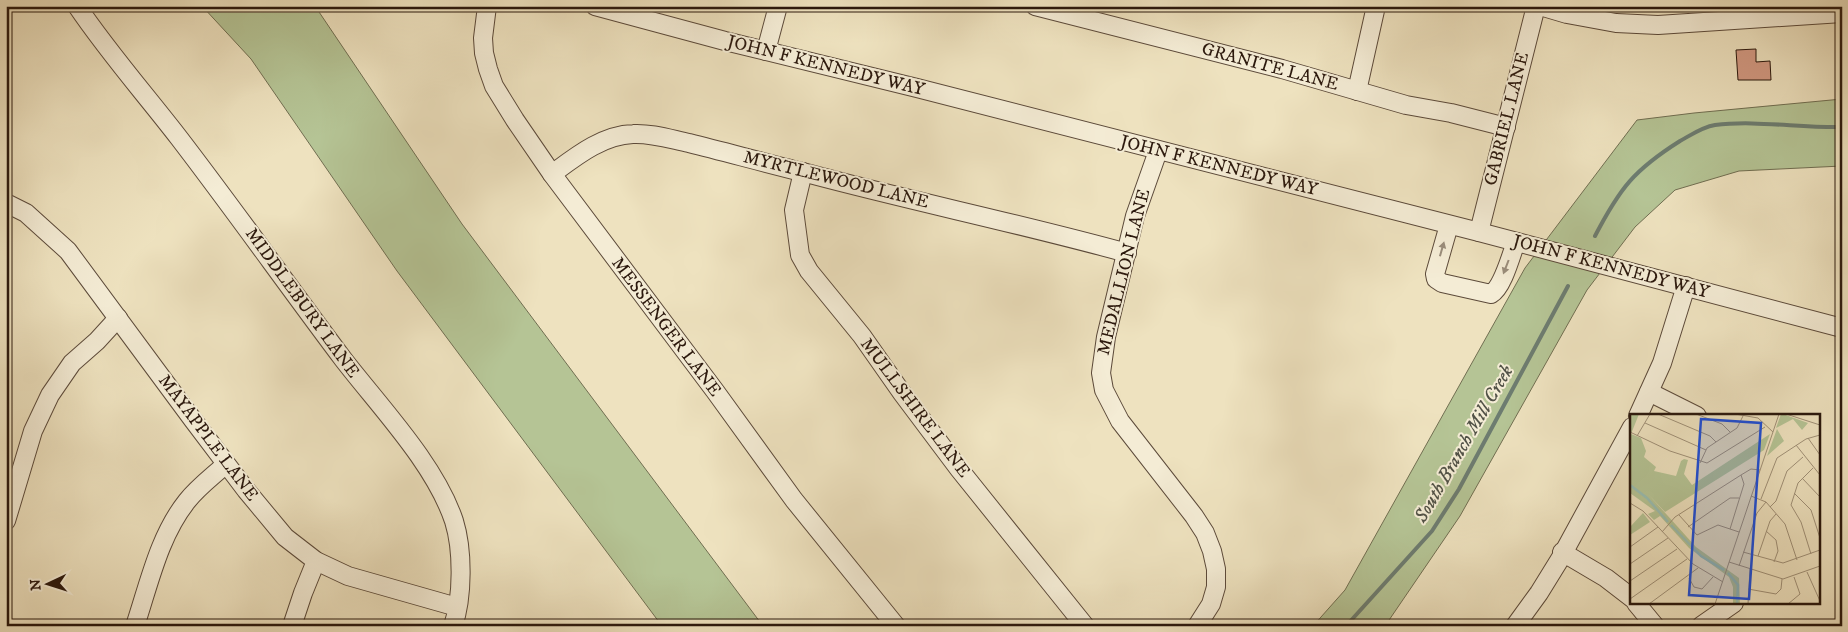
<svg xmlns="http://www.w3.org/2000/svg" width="1848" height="632" viewBox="0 0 1848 632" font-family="'IM FELL DW Pica',serif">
	<rect width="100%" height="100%" fill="#eee2bf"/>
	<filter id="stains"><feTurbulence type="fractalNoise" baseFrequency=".004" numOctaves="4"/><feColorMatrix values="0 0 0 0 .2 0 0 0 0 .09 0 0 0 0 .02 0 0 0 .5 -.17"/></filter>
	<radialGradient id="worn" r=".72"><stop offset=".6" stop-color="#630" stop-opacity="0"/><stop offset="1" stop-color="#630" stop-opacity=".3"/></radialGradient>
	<!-- green -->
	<g fill="#b5c495" stroke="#706e51">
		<path d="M202 6H315L462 224 763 626H662L397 271 251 59Z"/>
		<path d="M1842 99V166L1739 171 1675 190 1635 227 1587 290 1460 516 1385 626H1313L1345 590 1525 268 1637 120 1694 113Z"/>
	</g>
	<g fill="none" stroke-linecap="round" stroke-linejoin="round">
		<!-- stream -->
		<g stroke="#6d7c70" stroke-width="4">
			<path d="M1595 236C1620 188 1634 170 1680 141 1691 135 1702 127 1715 125 1756 120 1800 128 1842 127"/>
			<path d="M1346 626 1432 531 1459 489 1568 286"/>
		</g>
	</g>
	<!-- building -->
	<path fill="#d29982" stroke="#2b180d" d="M1756 49V62L1770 61 1771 80H1738L1736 50Z"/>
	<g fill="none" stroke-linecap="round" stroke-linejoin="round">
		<!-- minor casing -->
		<g stroke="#5c4a3a" stroke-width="20">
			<g id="minor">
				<path d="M77 6C108 52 145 94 179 138 235 211 288 286 343 359 380 407 435 464 454 521 463 550 463 597 453 626"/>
				<path d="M487 6 483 38 484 53 488 69 494 86 515 120 552 174 715 391 794 500 896 626"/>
				<path d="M595 6 725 41 917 88 1479 232 1842 328"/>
				<path d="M1035 6 1282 69 1406 105 1451 113 1506 127"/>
				<path d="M1540 6 1567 14 1616 23 1658 25 1842 13"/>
				<path d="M766 51 778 6"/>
				<path d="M1357 91 1376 6"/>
				<path d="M1158 151 1135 216 1106 337 1101 373 1104 390 1120 421 1194 516 1205 533 1212 551 1216 569V587L1211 604 1197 626"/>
				<path d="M803 172 794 210 800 255 809 271 862 336 902 393 959 469 1085 626"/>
				<path d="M552 174C575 157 602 135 633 134 651 133 670 139 689 143 729 153 769 164 810 174 915 202 1022 224 1127 253"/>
				<path d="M6 203 26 213 68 251 193 420 246 490 285 537 316 561 348 576 457 607"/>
				<path d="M1449 225 1435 274 1436 279 1442 283 1491 294C1503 287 1511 255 1516 242"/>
				<path d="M1479 232 1536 6"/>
				<path d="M1649 392 1697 416"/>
				<path d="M1638 416 1662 363 1686 286"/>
				<path d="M6 521 33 431 50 395 72 363 97 341 118 318"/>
				<path d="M1562 552 1606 578 1632 598"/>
				<path d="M1636 603 1655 626"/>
				<path d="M135 626C149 584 159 536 187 501 198 487 213 476 226 464"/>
				<path d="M292 626 303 593 316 561"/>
				<path d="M1515 626 1539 593 1560 559 1632 427"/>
				<path d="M1701 626 1734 603"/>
			</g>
		</g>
		<!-- minor -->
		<use href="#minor" stroke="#f4ecd5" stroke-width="18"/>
	</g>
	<!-- one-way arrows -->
	<defs><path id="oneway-solid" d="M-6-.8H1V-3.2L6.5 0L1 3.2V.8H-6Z" transform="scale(1.25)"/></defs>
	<g fill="#9a8d7b">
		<use href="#oneway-solid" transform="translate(1442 249) rotate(-74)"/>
		<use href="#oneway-solid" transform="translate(1506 267) rotate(111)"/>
	</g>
	<g text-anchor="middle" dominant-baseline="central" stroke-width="4" stroke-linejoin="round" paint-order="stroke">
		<!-- street labels -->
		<g font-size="18" fill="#2b180d" stroke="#f4ecd5">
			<text transform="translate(826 66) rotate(14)">JOHN F KENNEDY WAY</text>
			<text transform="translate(1270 67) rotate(15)">GRANITE LANE</text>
			<text transform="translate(1507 119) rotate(-76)">GABRIEL LANE</text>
			<text transform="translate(1219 166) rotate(14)">JOHN F KENNEDY WAY</text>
			<text transform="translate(836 180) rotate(14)">MYRTLEWOOD LANE</text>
			<text transform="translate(1611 267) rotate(15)">JOHN F KENNEDY WAY</text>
			<text transform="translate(1124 272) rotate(-76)">MEDALLION LANE</text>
			<text transform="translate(302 303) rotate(54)">MIDDLEBURY LANE</text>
			<text transform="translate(666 327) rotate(53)">MESSENGER LANE</text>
			<text transform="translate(915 408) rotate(53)">MULLSHIRE LANE</text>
			<text transform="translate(208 438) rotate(53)">MAYAPPLE LANE</text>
		</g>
		<!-- water labels -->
		<g font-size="19" font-style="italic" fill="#525247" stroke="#f4ecd5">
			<text transform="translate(1464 444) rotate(-60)">South Branch Mill Creek</text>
		</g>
	</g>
	<!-- overview -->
	<g transform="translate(1630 414)">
		<rect width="190" height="190" fill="#eee2bf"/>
		<path d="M0 0H9L1 20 11 24 16 37 14 43 26 53 24 57 46 62 51 47 54 45 58 46 54 60 62 71 140 20 134 36 35 98 18 80 66 133 109 164 110 190H103V173L99 163 59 134 30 102 24 106 18 100 25 97 0 79ZM151 0H153L178 9 172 16 163 5 146 14ZM147 15 154 27 137 42ZM13 99 20 108 0 121V113Z" fill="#b5c495"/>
		<path fill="none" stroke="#99beb2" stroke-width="2.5" d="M0 71 17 84 38 108M41 111 71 142 94 156M98 159 108 171 107 190"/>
		<path fill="none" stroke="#a09178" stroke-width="1" d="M28 0 80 22 86 28M66 0 92 10 100 18M105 0 128 4 143 18M156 0 190 11M15 9 76 36M0 18 40 37 77 49 135 13M7 22 20 0M178 24 190 41M166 31 190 61M70 49 77 34 107 14 113 2M172 64 190 83M164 79 181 96 190 124M121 82 136 88 155 110 167 146M131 85 147 44 176 25 190 21M0 89 13 97 63 150 93 168M140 93 146 87 157 57 173 43M49 101 67 121 88 111 109 118M58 113 100 84H109M100 115 114 70 111 61M136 117 146 126 148 137 144 148M32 118 45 103 111 61 121 55 130 56M0 133 28 113M113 138 153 149 190 136M181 140 171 108 161 91 168 69 183 54M128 142 140 107 146 100M99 148 153 165 190 152M0 150 38 124M109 152 127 99 136 88M177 158 190 187M59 164 64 173 72 175 83 163M0 167 47 135M118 175 146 180 151 175 152 165M0 185 57 145M19 190 68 154M85 190 149 0M118 190 120 155M158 190 170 180 164 163"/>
		<path fill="#1d4ed8" fill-opacity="0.15" stroke="#1d4ed8" stroke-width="2.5" d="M71 5 131 9 119 185 59 181Z"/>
		<rect width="190" height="190" fill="none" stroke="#2b180d" stroke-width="2.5"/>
	</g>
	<!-- margin -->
	<rect width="1848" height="632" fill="none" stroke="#eee2bf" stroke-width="25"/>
	<rect x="8" y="8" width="1833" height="617" fill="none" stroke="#2b180d" stroke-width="2.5"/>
	<rect x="12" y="12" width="1823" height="607" fill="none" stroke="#2b180d"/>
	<!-- north arrow -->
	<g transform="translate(48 584) rotate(266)" stroke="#f4ecd5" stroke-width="4" paint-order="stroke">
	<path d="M0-4L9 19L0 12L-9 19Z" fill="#2b180d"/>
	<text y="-8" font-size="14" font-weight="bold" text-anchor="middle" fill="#2b180d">N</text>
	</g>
	<rect width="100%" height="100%" filter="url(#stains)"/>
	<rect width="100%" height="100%" fill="url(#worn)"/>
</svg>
